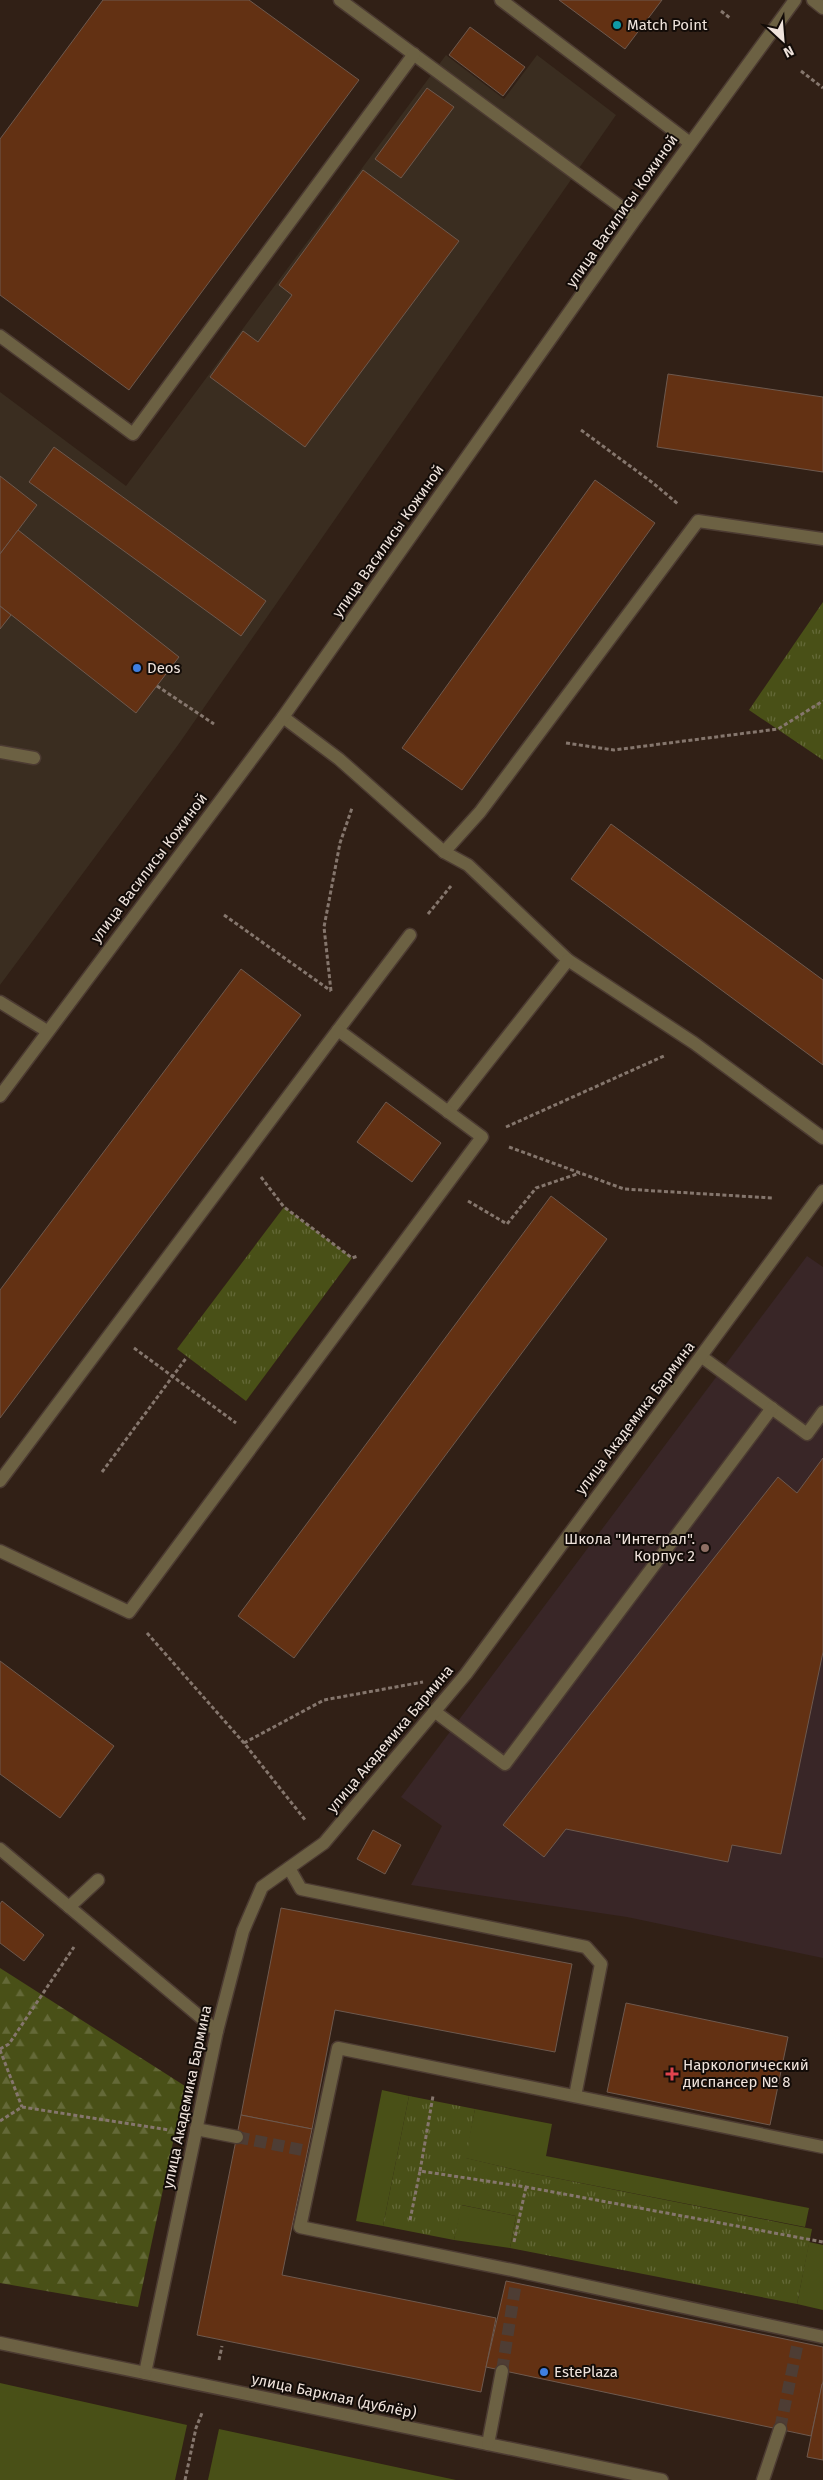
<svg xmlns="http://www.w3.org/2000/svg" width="823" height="2480" viewBox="0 0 823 2480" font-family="'Fira Sans',sans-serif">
	<defs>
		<pattern id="forest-firs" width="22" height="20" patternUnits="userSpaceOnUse" patternTransform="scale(1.25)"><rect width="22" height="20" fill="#495017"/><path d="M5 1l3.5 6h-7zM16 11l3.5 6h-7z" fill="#646938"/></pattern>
		<pattern id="park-tufts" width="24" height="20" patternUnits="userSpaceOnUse" patternTransform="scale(1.25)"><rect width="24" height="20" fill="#495017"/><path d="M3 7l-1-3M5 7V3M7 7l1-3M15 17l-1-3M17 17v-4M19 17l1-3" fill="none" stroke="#646938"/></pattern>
	</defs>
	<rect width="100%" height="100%" fill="#312016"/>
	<!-- commercial -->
	<path fill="#3a2d20" d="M446 55 504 99 537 55 616 115 178 745 0 985V392L126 486Z"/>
	<!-- education -->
	<path fill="#392627" d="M807 1256 823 1267V1958L627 1917 411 1885 442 1826 401 1797Z"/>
	<!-- green -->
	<g fill="#495017">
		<path d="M382 2090 409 2096 383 2226 356 2221Z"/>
		<path d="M475 2109 552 2124 546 2156 809 2208 805 2227 525 2172 465 2158Z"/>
		<path d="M461 2205 516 2216 510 2248 454 2240Z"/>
		<path d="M809 2242 823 2245V2310L797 2304Z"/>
		<path d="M0 2383 187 2425 175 2480H0Z"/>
		<path d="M219 2429 456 2480H208Z"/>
	</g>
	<!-- forest -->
	<path fill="url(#forest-firs)" d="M0 1968 185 2086 138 2307 0 2283Z"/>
	<!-- park -->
	<g fill="url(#park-tufts)">
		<path d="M823 602V760L749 710Z"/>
		<path d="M284 1207 352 1258 246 1401 177 1349Z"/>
		<path d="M409 2096 475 2109 466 2158 525 2172 812 2229 797 2304 510 2248 516 2216 462 2205 454 2240 383 2226Z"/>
	</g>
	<!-- building -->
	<g fill="#633113" stroke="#6e594e">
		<path d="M103 0H249L359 80 129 390 0 295V139Z"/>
		<path d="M559 0H662L625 49Z"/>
		<path d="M470 27 525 67 503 96 449 55Z"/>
		<path d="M427 88 454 107 401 178 375 159Z"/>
		<path d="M363 170 459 241 305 447 210 377 243 331 258 342 292 295 279 285Z"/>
		<path d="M668 374 823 397V472L657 447Z"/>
		<path d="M54 447 266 601 241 636 29 482Z"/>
		<path d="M0 476 37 505 0 554Z"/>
		<path d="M595 480 655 523 462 790 402 748Z"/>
		<path d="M18 530 179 657 136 713 0 606V554Z"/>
		<path d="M0 606 11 615 0 629Z"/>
		<path d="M611 824 823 980V1065L571 879Z"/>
		<path d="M241 969 301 1015 0 1418V1290Z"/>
		<path d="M386 1102 441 1143 412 1182 357 1142Z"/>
		<path d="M551 1196 607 1239 294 1658 238 1616Z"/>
		<path d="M823 1458V1652L781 1854 732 1845 728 1862 566 1829 544 1857 503 1825 778 1477 797 1493Z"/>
		<path d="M0 1661 114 1746 60 1818 0 1774Z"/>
		<path d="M373 1830 401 1845 385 1874 357 1859Z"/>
		<path d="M2 1901 44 1935 24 1961 0 1943V1904Z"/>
		<path d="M281 1908 572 1964 555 2052 335 2010 312 2129 241 2115Z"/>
		<path d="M626 2003 788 2037 770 2125 607 2092Z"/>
		<path d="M241 2115 312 2129 282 2275 496 2318 481 2392 197 2335Z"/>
		<path d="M506 2281 823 2347V2381L811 2436 486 2367Z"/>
		<path d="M822 2384H823V2460L807 2457Z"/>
	</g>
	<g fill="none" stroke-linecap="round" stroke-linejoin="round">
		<!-- minor-tunnel -->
		<g stroke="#4e3d34" stroke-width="12" stroke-dasharray="12 6" stroke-linecap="butt">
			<path d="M237 2137 307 2151"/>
			<path d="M502 2371 516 2282"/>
			<path d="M780 2429 798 2342"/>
		</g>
		<!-- minor casing -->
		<g stroke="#4c3b32" stroke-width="15">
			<g id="minor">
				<path d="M340 0 636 218"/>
				<path d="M501 0 690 143"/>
				<path d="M813 0 823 8"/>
				<path d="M0 336 133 434 414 54"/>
				<path d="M283 717 339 759 444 852 468 865 568 960 694 1043 823 1138"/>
				<path d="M0 752 34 758"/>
				<path d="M444 852 480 812 698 521 823 539"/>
				<path d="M0 1002 47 1031"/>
				<path d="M338 1030 410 935"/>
				<path d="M0 1096 283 717 636 218 795 0"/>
				<path d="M448 1112 568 960"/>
				<path d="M702 1357 807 1434 823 1412"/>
				<path d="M0 1481 338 1030 482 1137 129 1612 0 1551"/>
				<path d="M434 1711 505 1764 772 1408"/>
				<path d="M0 1849 217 2031"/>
				<path d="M289 1868 301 1889 586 1947 601 1964 575 2096"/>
				<path d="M69 1907 98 1880"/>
				<path d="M196 2129 237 2137"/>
				<path d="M823 2147 338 2048 300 2227 517 2271 823 2337"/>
				<path d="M0 2343 662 2480"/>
				<path d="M145 2373 217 2031 243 1931 262 1887 324 1843 466 1674 823 1191"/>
				<path d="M488 2444 502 2371"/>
				<path d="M763 2480 780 2429"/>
			</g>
		</g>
		<!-- path -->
		<g stroke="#85766d" stroke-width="3" stroke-dasharray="4 2.5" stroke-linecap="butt">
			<path d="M721 11 730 18"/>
			<path d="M801 71 823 88"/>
			<path d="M581 430 653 483 678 504"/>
			<path d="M157 686 214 724"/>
			<path d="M566 743 614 750 778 729 823 701"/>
			<path d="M428 914 451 886"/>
			<path d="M224 915 331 991"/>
			<path d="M331 991 324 927 340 843 352 808"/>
			<path d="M506 1127 664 1056"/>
			<path d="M509 1147 624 1189 772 1198"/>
			<path d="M261 1177 284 1207 352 1258 358 1256"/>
			<path d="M468 1201 507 1224 536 1188 580 1173"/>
			<path d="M134 1348 236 1423"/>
			<path d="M102 1472 187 1357"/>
			<path d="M147 1633 244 1743 306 1821"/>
			<path d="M244 1743 324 1700 423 1682"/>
			<path d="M0 2049 9 2044 74 1947"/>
			<path d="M0 2050 22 2107"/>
			<path d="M0 2121 22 2107 169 2130"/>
			<path d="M420 2171 433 2096"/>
			<path d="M410 2220 420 2171 526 2187 823 2242"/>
			<path d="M514 2242 526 2187"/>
			<path d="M219 2360 222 2346"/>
			<path d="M185 2480 196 2428 202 2413"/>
		</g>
		<!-- minor -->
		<use href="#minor" stroke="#6c6143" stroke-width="12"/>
	</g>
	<!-- markers -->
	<circle fill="#0f9aa8" stroke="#130c08" stroke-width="2" cx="617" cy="25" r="5"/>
	<g fill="#3f7fe0" stroke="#130c08" stroke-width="2">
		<circle cx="137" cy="668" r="5"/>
		<circle cx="544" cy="2372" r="5"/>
	</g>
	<circle fill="#8d6e63" stroke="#130c08" stroke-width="2" cx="705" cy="1548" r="5"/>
	<path fill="#e0444e" stroke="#130c08" stroke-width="2" d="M669.5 2066.5h5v5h5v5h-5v5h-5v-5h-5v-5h5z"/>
	<g text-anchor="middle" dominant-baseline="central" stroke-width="4" stroke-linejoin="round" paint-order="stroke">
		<!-- poi labels -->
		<g font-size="15" fill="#efe3dc" stroke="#130c08" text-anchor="start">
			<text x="627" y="25">Match Point</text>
			<text x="147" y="668">Deos</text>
			<text x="695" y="1539" text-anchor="end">Школа "Интеграл".<tspan x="695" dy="17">Корпус 2</tspan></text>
			<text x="683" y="2065">Наркологический<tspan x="683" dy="17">диспансер № 8</tspan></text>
			<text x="554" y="2372">EstePlaza</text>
		</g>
		<!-- street labels -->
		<g font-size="15" fill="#efe3dc" stroke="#130c08">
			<text transform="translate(622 211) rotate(-55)">улица Василисы Кожиной</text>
			<text transform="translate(388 541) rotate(-55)">улица Василисы Кожиной</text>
			<text transform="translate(149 868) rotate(-53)">улица Василисы Кожиной</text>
			<text transform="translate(635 1418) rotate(-53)">улица Академика Бармина</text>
			<text transform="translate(390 1739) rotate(-50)">улица Академика Бармина</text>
			<text transform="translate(187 2097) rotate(-78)">улица Академика Бармина</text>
			<text transform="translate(334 2396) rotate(12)">улица Барклая (дублёр)</text>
		</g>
	</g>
	<!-- north arrow -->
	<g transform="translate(783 40) rotate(154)" stroke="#130c08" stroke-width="4" paint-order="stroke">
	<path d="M0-4L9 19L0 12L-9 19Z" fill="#efe3dc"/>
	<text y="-8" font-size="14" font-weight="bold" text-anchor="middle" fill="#efe3dc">N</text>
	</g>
</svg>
